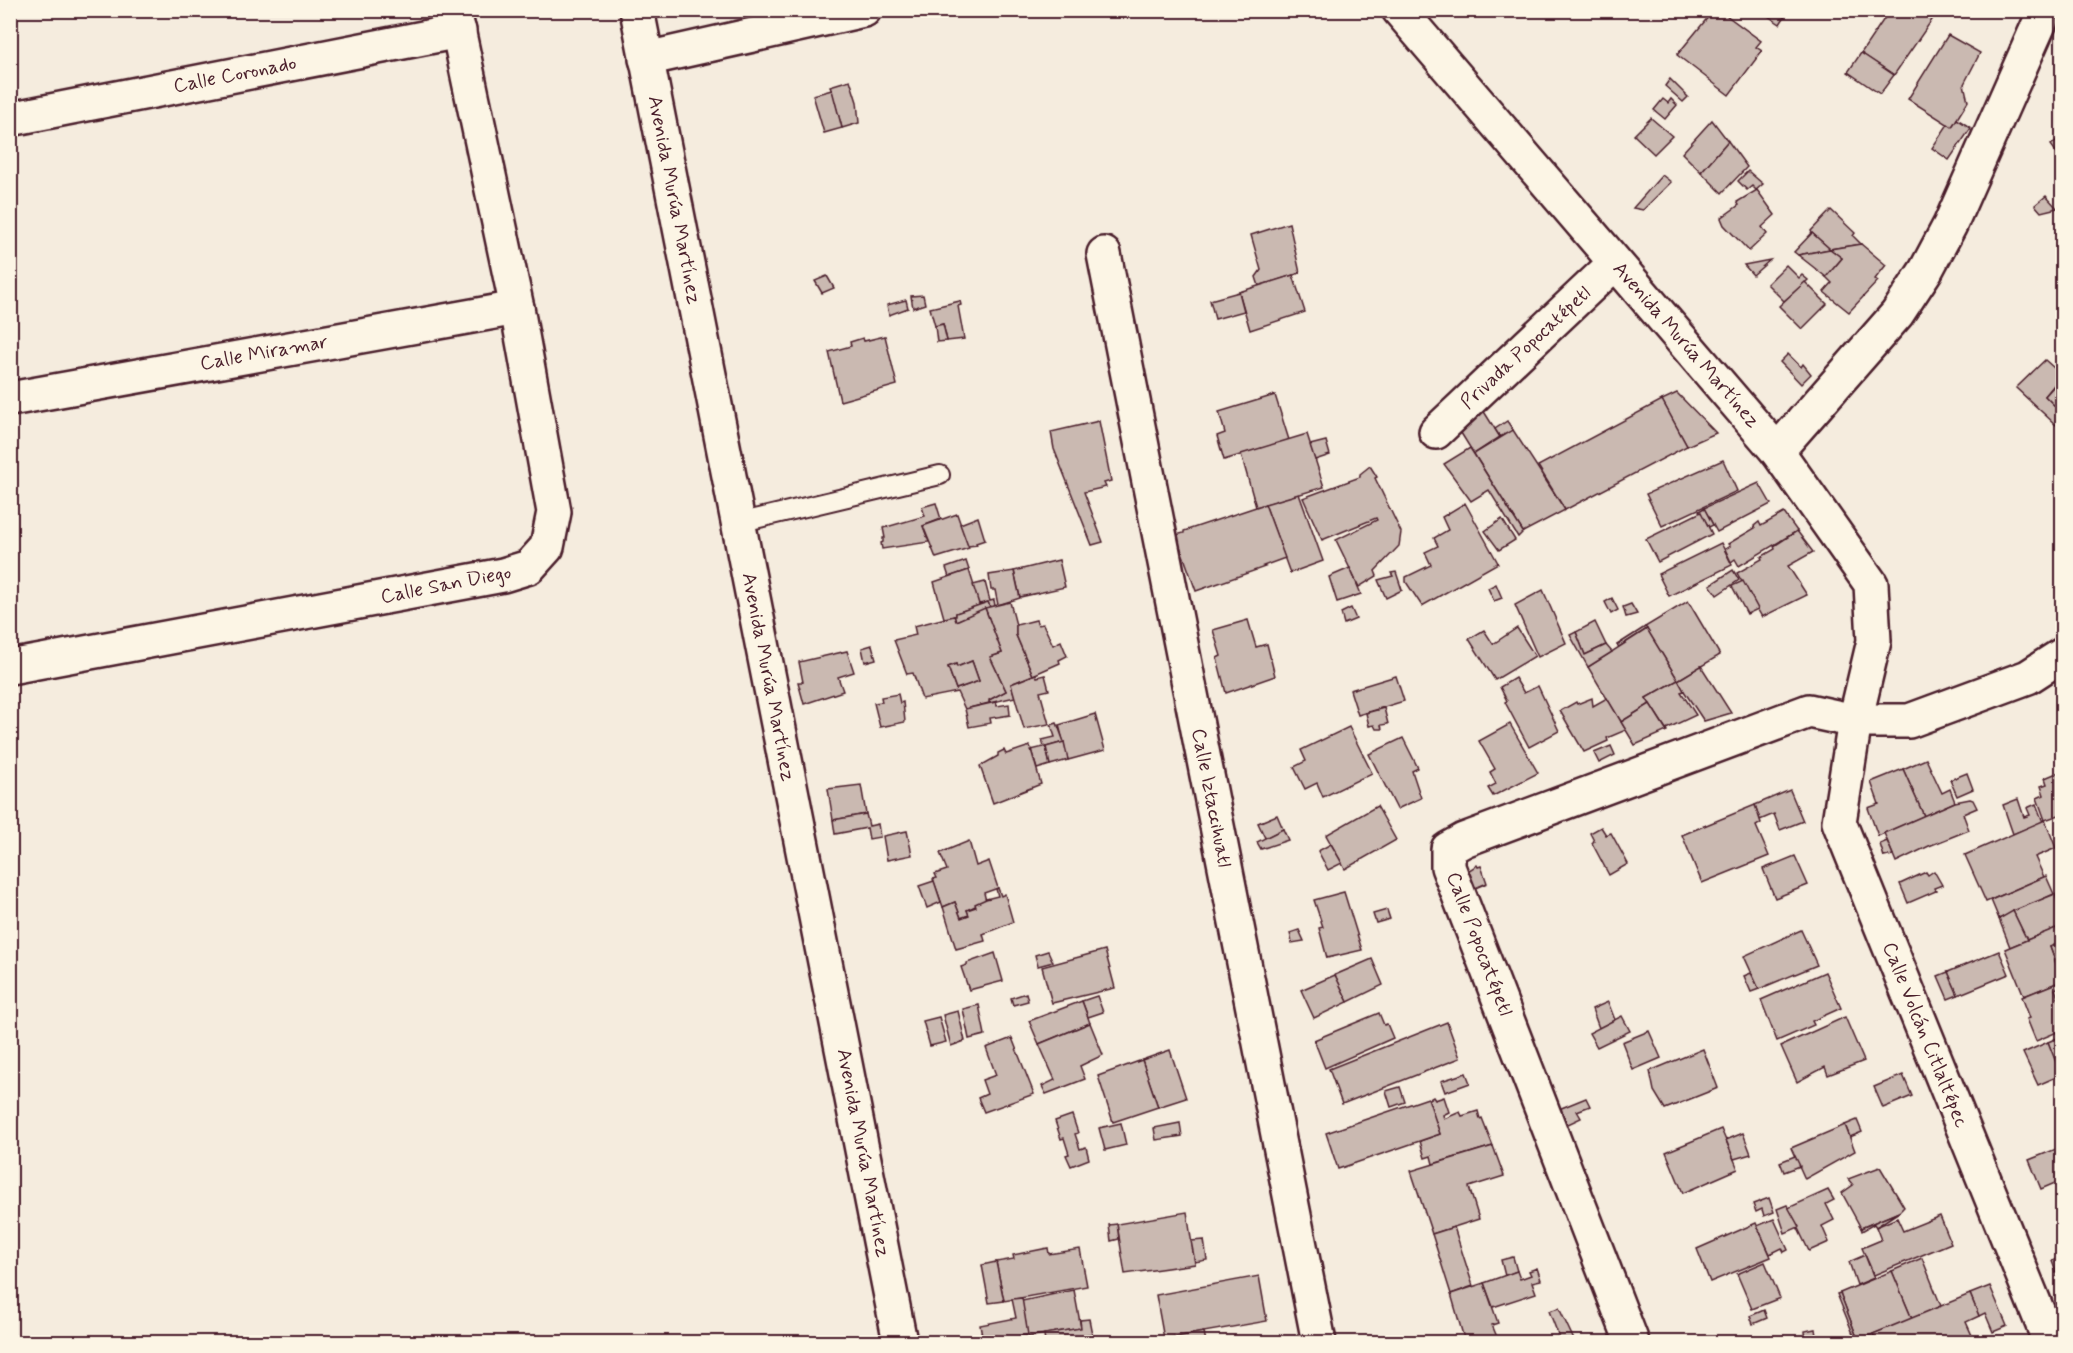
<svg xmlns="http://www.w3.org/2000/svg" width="2073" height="1353" viewBox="0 0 2073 1353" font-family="Mynerve,sans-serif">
	<rect width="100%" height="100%" fill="#f5ecde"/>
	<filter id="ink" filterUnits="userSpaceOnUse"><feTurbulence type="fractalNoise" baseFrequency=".0167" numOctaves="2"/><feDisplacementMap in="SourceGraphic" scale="12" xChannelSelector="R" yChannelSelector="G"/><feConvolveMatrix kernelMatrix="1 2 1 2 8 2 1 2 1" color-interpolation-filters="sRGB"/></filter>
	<g filter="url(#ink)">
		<!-- building -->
		<g fill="#cab9b1" stroke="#4a1f2b" stroke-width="1.5" fill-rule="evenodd">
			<path d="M1714 10H1719L1761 41 1756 47 1762 51 1729 95 1677 55Z"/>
			<path d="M1759 10H1789L1780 24Z"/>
			<path d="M1890 10H1924L1934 17 1894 75 1861 53Z"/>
			<path d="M1948 35 1980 53 1964 84 1968 101 1952 127 1908 99Z"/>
			<path d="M1861 53 1894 75 1880 94 1848 72Z"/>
			<path d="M1670 79 1688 97 1683 102 1665 86Z"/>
			<path d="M850 80 857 102 859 123 842 128 830 86Z"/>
			<path d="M832 90 842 128 824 133 813 95Z"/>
			<path d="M1663 99 1668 103 1671 99 1677 105 1665 119 1654 110Z"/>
			<path d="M1651 118 1672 136 1654 154 1634 135Z"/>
			<path d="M1957 119 1971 128 1949 160 1932 148 1948 124 1952 127Z"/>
			<path d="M1712 120 1728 141 1701 172 1682 153Z"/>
			<path d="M2062 136V160L2051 145Z"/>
			<path d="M1728 141 1747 167 1722 193 1701 172Z"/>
			<path d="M1748 171 1763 184 1756 190 1752 186 1747 190 1738 181Z"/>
			<path d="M1662 175 1671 182 1643 210 1633 208Z"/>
			<path d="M1757 190 1775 215 1762 227 1767 234 1749 251 1724 225 1721 218 1739 205 1737 202Z"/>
			<path d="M2046 196 2057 208 2041 212 2035 205Z"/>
			<path d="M1831 210 1855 233 1853 236 1861 244 1830 249 1812 233 1811 231Z"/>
			<path d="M1289 223 1300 273 1259 286 1256 277 1261 270 1251 235Z"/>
			<path d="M1812 233 1830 249 1798 255 1794 252Z"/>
			<path d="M1861 244 1886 265 1875 279 1878 281 1849 312 1824 292 1832 283 1826 277 1842 258 1830 249Z"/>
			<path d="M1830 249 1842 258 1826 277 1798 255Z"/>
			<path d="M1770 260 1753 275 1744 265Z"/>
			<path d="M1786 265 1799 278 1802 275 1808 280 1784 301 1767 284Z"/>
			<path d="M1293 275 1305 312 1250 330 1239 292Z"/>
			<path d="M827 276 834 288 822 293 815 281Z"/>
			<path d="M1805 282 1827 304 1802 329 1779 306Z"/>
			<path d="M1239 292 1244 311 1215 319 1210 300Z"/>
			<path d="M923 295 925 304 913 308 911 296Z"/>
			<path d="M906 300 908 308 889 315 887 305Z"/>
			<path d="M960 301 961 305 958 306 964 339 947 341 943 324 935 326 930 308Z"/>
			<path d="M943 324 947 341 937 342 935 326Z"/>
			<path d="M885 336 897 385 840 401 829 352 851 346 850 342 863 338 864 341Z"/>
			<path d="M1788 354 1801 367 1803 364 1811 374 1801 384 1780 362Z"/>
			<path d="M2045 360 2062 375 2045 396 2062 413V419L2056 425 2016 388Z"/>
			<path d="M2062 377V413L2045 396Z"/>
			<path d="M1677 393 1716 433 1687 446 1662 400Z"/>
			<path d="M1275 395 1289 440 1224 460 1217 436 1225 433 1219 412Z"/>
			<path d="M1662 400 1687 446 1565 510 1538 466Z"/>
			<path d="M1483 410 1500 437 1474 454 1461 433Z"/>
			<path d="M1099 421 1111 481 1104 483 1106 487 1084 492 1103 542 1092 545 1054 449 1051 432Z"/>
			<path d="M1507 421 1513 430 1500 437 1495 429Z"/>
			<path d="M1513 430 1565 510 1523 532 1474 454Z"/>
			<path d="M1307 434 1324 487 1256 507 1241 454Z"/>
			<path d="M1326 441 1330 455 1315 460 1310 445Z"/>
			<path d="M1470 448 1523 532 1518 537 1489 490 1471 501 1444 464Z"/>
			<path d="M1723 460 1737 491 1662 526 1646 494Z"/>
			<path d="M1370 466 1377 477 1375 478 1401 532 1399 546 1375 571 1377 576 1359 587 1336 540 1377 520 1376 518 1322 540 1303 498 1360 477V474Z"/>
			<path d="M1759 483 1771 504 1717 532 1704 508Z"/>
			<path d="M1299 494 1323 561 1290 573 1265 504Z"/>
			<path d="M936 503 941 519 923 526 929 542 882 549 881 543 883 542V538H885L883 528 925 516 922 507Z"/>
			<path d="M1465 503 1498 563 1422 606 1406 582V577L1431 565 1425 552 1438 546 1434 538 1448 530 1442 517Z"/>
			<path d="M1265 504 1285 558 1263 566 1265 567 1196 591 1176 535 1184 533V531Z"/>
			<path d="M1704 508 1713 525 1709 527 1699 511Z"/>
			<path d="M1701 512 1712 534 1658 562 1646 539Z"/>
			<path d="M1784 513 1797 531 1739 566 1735 559 1731 562 1725 549 1730 546 1728 544 1755 528 1754 526 1759 522 1761 526Z"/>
			<path d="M957 514 969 548 936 558 923 526Z"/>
			<path d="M978 517 985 540 976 543 977 545 968 546 960 524Z"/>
			<path d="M1502 519 1515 540 1499 550 1485 531Z"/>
			<path d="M1797 531 1813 552 1788 566 1807 595 1762 617 1737 573 1762 559 1761 557 1775 549 1774 546Z"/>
			<path d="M1721 543 1732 565 1669 596 1658 574Z"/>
			<path d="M1059 560 1065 587 1020 597 1014 571Z"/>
			<path d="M966 561 969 570 949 577 946 568Z"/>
			<path d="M1350 568 1361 594 1337 602 1329 577Z"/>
			<path d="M969 570 980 605 956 613V616L944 618 934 582Z"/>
			<path d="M1733 570 1739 580 1717 595 1710 585Z"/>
			<path d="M1014 571 1020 598 998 605 995 590H991L989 575Z"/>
			<path d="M1396 572 1402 590 1386 598 1378 580 1393 576 1391 573Z"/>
			<path d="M1743 581 1758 609 1747 614 1732 586Z"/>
			<path d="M985 582 990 601 994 600 995 606 990 607 988 602 979 604 973 585Z"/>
			<path d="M1496 584 1502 598 1494 601 1488 588Z"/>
			<path d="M1543 590 1566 643 1538 657 1515 605Z"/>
			<path d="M1612 598 1618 610 1611 614 1605 602Z"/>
			<path d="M1688 601 1720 655 1678 680 1645 627Z"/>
			<path d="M988 602 990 607 956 621 954 616H956V613Z"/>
			<path d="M1010 602 1016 625V635L1033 675 1011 684 1015 697 989 703V700L1006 691 990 657 1002 653 985 608Z"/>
			<path d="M1631 604 1637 614 1626 617 1623 607Z"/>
			<path d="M985 608 1002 653 990 657 1006 691 989 700V703L965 709 957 692 922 699 913 673 907 674 894 640 916 635 914 626 954 616 956 621ZM972 661 979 681 956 689 948 667 956 664 957 667Z"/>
			<path d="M1351 608 1356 619 1344 624 1341 613Z"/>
			<path d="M1036 620 1038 625 1043 624 1053 645 1061 641 1067 656 1059 660 1060 663 1033 675 1016 635V625Z"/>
			<path d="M1248 620 1256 647 1267 644 1275 676 1226 693 1217 658 1221 656 1213 630Z"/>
			<path d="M1595 622 1606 645 1585 655 1576 632Z"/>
			<path d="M1645 627 1647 629 1619 647 1617 645Z"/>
			<path d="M1517 628 1535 656 1495 680 1469 639 1484 630 1493 644Z"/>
			<path d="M1647 629 1678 680 1646 698 1650 704 1621 722 1588 667Z"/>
			<path d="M1576 632 1585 655 1606 645 1612 652 1588 667 1570 635Z"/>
			<path d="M872 645 876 659 865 662 862 648Z"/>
			<path d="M847 651 854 672 838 677 843 691 804 704 798 682H803L799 662Z"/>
			<path d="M972 661 979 681 956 689 948 667 956 664 957 667Z"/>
			<path d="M1701 666 1731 713 1704 721 1684 691 1678 680Z"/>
			<path d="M1036 674 1037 677 1045 675 1049 690 1040 692 1049 724 1024 729 1011 684Z"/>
			<path d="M1396 676 1404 701 1358 715 1350 690Z"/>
			<path d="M1515 678 1524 693 1538 686 1559 731 1529 747 1505 702 1507 701 1500 687Z"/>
			<path d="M1678 680 1684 691 1681 692 1696 715 1666 729 1646 698Z"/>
			<path d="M898 694 900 703 903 702 905 722 880 727 874 703 882 702 881 697Z"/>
			<path d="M1592 698 1593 706 1607 698 1626 730 1607 738 1608 741 1584 752 1560 711 1576 702 1577 704Z"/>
			<path d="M996 702 997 706 1009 704 1010 715 990 718 991 723 969 727 965 709Z"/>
			<path d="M1650 704 1667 731 1635 745 1621 722Z"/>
			<path d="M1384 708 1388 724 1381 725 1382 729H1376L1374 725 1369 726 1366 713Z"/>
			<path d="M1095 714 1105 750 1068 760 1059 725Z"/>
			<path d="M1057 723 1064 742 1046 747 1050 765 1037 769 1031 750 1044 747 1042 740 1055 737 1051 725Z"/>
			<path d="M1510 724 1538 773 1493 796 1488 788 1496 784 1490 772 1495 769 1479 741Z"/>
			<path d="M1349 727 1372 773 1323 797 1317 783 1305 789 1294 767 1306 761 1301 750Z"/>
			<path d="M1403 738 1418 768 1412 771 1421 798 1397 809 1369 754Z"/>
			<path d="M1064 742 1068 760 1050 765 1046 747Z"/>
			<path d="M1030 746 1041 784 993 803 980 766 998 756V753L1004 750 1006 754Z"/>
			<path d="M1611 746 1615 755 1599 763 1594 753Z"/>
			<path d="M1926 759 1942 793 1950 789 1955 802 1924 816 1903 769Z"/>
			<path d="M1903 769 1924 816 1878 836 1868 808 1879 804 1871 782Z"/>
			<path d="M2059 772 2062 780V814L2045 820 2037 798 2044 795 2041 786 2047 784 2045 778Z"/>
			<path d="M1967 773 1973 789 1957 796 1950 780Z"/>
			<path d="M861 785 866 814 833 820 828 789Z"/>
			<path d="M1790 790 1803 821 1780 830 1774 814 1760 820 1755 805Z"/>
			<path d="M1970 799 1973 800 1977 808 1963 814 1969 830 1929 846 1896 862 1884 833 1955 802Z"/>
			<path d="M2018 799 2024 817 2030 815 2027 808 2036 804 2043 822 2013 834 2003 805Z"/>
			<path d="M1755 805 1761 823 1756 826 1769 856 1702 883 1682 835Z"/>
			<path d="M1377 806 1396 840 1345 869 1326 835Z"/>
			<path d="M866 814 869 826 878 824 880 837 869 839 867 828 835 834 833 820Z"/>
			<path d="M1277 815 1283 829 1265 838 1258 823Z"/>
			<path d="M2045 820 2056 848 2035 857 2044 877 1986 902 1965 855Z"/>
			<path d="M1601 827 1606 835 1611 833 1628 864 1609 875 1592 843 1594 841 1590 833Z"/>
			<path d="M1283 829 1288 840 1261 849 1257 842Z"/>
			<path d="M907 831 912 855 887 860 883 836Z"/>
			<path d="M969 841 976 866 989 861 998 888 984 893 986 901 967 910 969 915 961 918 955 902 943 907 933 879 937 878 935 874 947 870 940 853Z"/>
			<path d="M1887 841 1893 855 1884 857 1880 844Z"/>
			<path d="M1331 844 1342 863 1328 870 1318 851Z"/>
			<path d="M1795 856 1808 885 1775 898 1763 869Z"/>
			<path d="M1477 865 1478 867 1481 866 1487 883 1473 889 1466 872Z"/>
			<path d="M1934 871 1942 885 1934 888 1936 891 1908 903 1900 884 1926 872 1928 875Z"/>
			<path d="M2046 876 2054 894 1999 919 1991 900Z"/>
			<path d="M934 881 941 902 927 908 919 886Z"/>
			<path d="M998 888 1001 896 1005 894 1013 922 983 934 985 941 956 949 943 907 955 902 961 918 969 915 967 910 976 907 975 904 986 899 998 896 996 889Z"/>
			<path d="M1344 892 1362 950 1327 958 1319 928 1323 927 1314 900Z"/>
			<path d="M2055 894 2062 917V926L2027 940 2013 911Z"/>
			<path d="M1387 910 1390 919 1376 923 1373 914Z"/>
			<path d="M2013 911 2027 940 2010 947 1999 919Z"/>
			<path d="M2056 928 2061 938 2062 937V942L2050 947 2062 981 2024 996 2005 949Z"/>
			<path d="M1299 930 1304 941 1292 943 1290 933Z"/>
			<path d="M1801 930 1817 965 1759 989 1744 956Z"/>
			<path d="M2062 942V977L2050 947Z"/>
			<path d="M1105 950 1115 988 1052 1003 1042 967Z"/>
			<path d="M1048 951 1053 962 1038 966 1035 955Z"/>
			<path d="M1999 951 2009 974 1958 995 1948 972Z"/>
			<path d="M995 953 1003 981 969 990 961 967 967 965V963Z"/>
			<path d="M1372 959 1383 985 1348 1002 1335 975Z"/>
			<path d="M1825 972 1841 1008 1812 1021 1814 1025 1777 1041 1761 1000Z"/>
			<path d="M1948 972 1958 995 1948 999 1938 976Z"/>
			<path d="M1751 973 1759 989 1751 992 1744 976Z"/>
			<path d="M1335 975 1348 1002 1314 1018 1301 990Z"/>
			<path d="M2059 982 2061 986 2055 989 2062 1008V1030L2036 1041 2027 1019 2030 1018 2022 997Z"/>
			<path d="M1026 993 1028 1001 1013 1005 1011 998Z"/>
			<path d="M1097 996 1103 1012 1088 1017 1082 1001Z"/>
			<path d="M1082 1001 1090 1023 1039 1044 1029 1021Z"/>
			<path d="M1608 1002 1615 1020 1599 1028 1592 1009Z"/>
			<path d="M979 1005 985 1035 969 1039 963 1009Z"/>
			<path d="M958 1011 965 1041 951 1046 943 1015Z"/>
			<path d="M1379 1013 1384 1025 1387 1024 1393 1038 1325 1068 1314 1040Z"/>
			<path d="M1622 1016 1630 1031 1597 1047 1589 1033Z"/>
			<path d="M939 1017 946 1042 930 1046 923 1021Z"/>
			<path d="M1845 1017 1864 1061 1828 1075 1825 1067 1797 1082 1781 1046Z"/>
			<path d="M1447 1022 1460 1058 1342 1104 1329 1069Z"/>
			<path d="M1090 1023 1103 1055 1080 1066 1085 1079 1046 1094 1042 1086 1055 1080 1039 1044Z"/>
			<path d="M1649 1031 1661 1058 1633 1070 1622 1042Z"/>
			<path d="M2062 1036V1079L2048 1042Z"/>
			<path d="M1012 1038 1034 1094 984 1112 978 1098 987 1094 982 1080 996 1075 986 1048Z"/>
			<path d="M2048 1042 2061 1075 2038 1085 2023 1053Z"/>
			<path d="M1703 1049 1718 1088 1665 1109 1654 1091 1650 1071Z"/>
			<path d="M1170 1050 1186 1098 1158 1107 1142 1060Z"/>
			<path d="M1142 1060 1158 1107 1113 1122 1098 1076Z"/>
			<path d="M1466 1073 1470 1083 1445 1092 1441 1081Z"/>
			<path d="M1903 1075 1912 1096 1883 1108 1874 1087Z"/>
			<path d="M1400 1087 1405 1102 1391 1107 1386 1091Z"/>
			<path d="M1433 1097 1435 1100 1444 1097 1449 1112 1443 1115 1444 1119 1460 1112 1462 1116 1478 1111 1480 1119 1482 1118 1493 1146 1433 1164 1431 1156 1425 1158 1420 1141 1440 1134 1428 1101V1100Z"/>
			<path d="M1428 1098 1440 1134 1338 1169 1326 1133Z"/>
			<path d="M1586 1098 1590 1106 1577 1111 1581 1118 1566 1125 1559 1109Z"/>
			<path d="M1072 1115 1078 1133 1075 1134 1080 1149 1086 1147 1089 1159 1071 1166 1066 1155 1069 1154 1064 1138 1061 1139 1055 1121Z"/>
			<path d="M1857 1120 1862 1132 1850 1137 1845 1125Z"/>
			<path d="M1121 1123 1126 1145 1105 1150 1099 1128Z"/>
			<path d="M1180 1123 1182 1136 1156 1140 1154 1128Z"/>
			<path d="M1845 1125 1855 1151 1805 1179 1791 1148Z"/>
			<path d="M1721 1129 1738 1169 1683 1193 1666 1152Z"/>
			<path d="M1743 1133 1751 1154 1734 1159 1726 1140Z"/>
			<path d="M1493 1146 1504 1176 1469 1187 1479 1219 1432 1234 1411 1171Z"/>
			<path d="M2061 1147 2062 1180 2041 1189 2029 1160Z"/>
			<path d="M1795 1156 1800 1166 1784 1172 1780 1162Z"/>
			<path d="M1880 1167 1904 1207 1899 1212 1861 1228 1842 1193 1853 1185 1848 1179Z"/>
			<path d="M1828 1190 1834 1200 1826 1204 1834 1220 1822 1226 1829 1242 1809 1251 1788 1208Z"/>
			<path d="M1769 1198 1774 1212 1764 1216 1762 1209 1756 1212 1753 1204Z"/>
			<path d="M1787 1205 1799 1227 1785 1233 1777 1209Z"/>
			<path d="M1187 1212 1195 1264 1125 1274 1117 1224Z"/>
			<path d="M1899 1212 1876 1227 1874 1224 1862 1231 1861 1228Z"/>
			<path d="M1940 1216 1951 1243 1874 1275 1862 1248 1881 1240 1876 1227 1897 1218 1903 1231Z"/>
			<path d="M1774 1219 1788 1250 1784 1252 1782 1248 1770 1254 1757 1226Z"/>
			<path d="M1756 1223 1771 1257 1710 1282 1697 1249Z"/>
			<path d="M1117 1224 1119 1239 1111 1241 1109 1225Z"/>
			<path d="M1454 1227 1473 1286 1451 1294 1432 1234Z"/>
			<path d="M1204 1240 1207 1260 1195 1262 1191 1241Z"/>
			<path d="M1048 1248 1049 1254 1080 1249 1087 1286 1004 1301 996 1262 1014 1259 1013 1255Z"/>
			<path d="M1865 1255 1874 1278 1857 1285 1849 1262Z"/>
			<path d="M1513 1257 1517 1271 1505 1276 1501 1260Z"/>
			<path d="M1922 1258 1941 1306 1912 1319 1892 1271Z"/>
			<path d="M2056 1259 2062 1275V1288L2052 1261Z"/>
			<path d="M996 1262 1004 1301 989 1303 982 1265Z"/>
			<path d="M1765 1262 1780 1298 1752 1309 1737 1274Z"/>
			<path d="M1537 1268 1541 1280 1532 1282 1536 1293 1493 1307 1484 1283 1517 1271 1520 1279 1531 1275 1529 1271Z"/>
			<path d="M1892 1271 1912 1319 1858 1340 1840 1293Z"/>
			<path d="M1259 1276 1267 1321 1164 1339 1156 1295Z"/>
			<path d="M1484 1283 1498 1323 1492 1325 1497 1337 1481 1342H1465L1451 1294Z"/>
			<path d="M1990 1286 2007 1326 1993 1332 1985 1313 1979 1316 1970 1294Z"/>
			<path d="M1074 1290 1081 1328 1028 1337 1022 1301Z"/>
			<path d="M1840 1293 1858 1340 1856 1341 1837 1294Z"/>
			<path d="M1970 1294 1979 1316 1966 1322 1975 1342H1877L1873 1334Z"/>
			<path d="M1022 1298 1028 1335 983 1342 980 1325 1016 1318 1012 1299Z"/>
			<path d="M1559 1308 1574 1340 1567 1342H1561L1549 1311Z"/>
			<path d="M1764 1310 1767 1318 1753 1324 1750 1316Z"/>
			<path d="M1089 1319 1092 1334 1084 1335 1086 1342H1045L1044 1334 1081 1328 1080 1320Z"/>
			<path d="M1815 1329 1817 1342H1806L1805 1331Z"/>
			<path d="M1204 1332 1206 1342H1145L1164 1339Z"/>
		</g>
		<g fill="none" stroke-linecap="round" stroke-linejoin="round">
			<!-- service casing -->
			<g stroke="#4a1f2b" stroke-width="22">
				<path id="service" d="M738 523 940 475"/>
			</g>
			<!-- minor casing -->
			<g stroke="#4a1f2b" stroke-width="38">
				<g id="minor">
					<path d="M1399 10 1777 451 1871 584 1874 641 1855 721 1839 822 2050 1342"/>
					<path d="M646 59 864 10"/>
					<path d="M10 119 459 31"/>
					<path d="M1104 254 1319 1342"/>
					<path d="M10 399 517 308"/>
					<path d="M1436 432 1615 263"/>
					<path d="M1777 451 1897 314 1926 270 1950 225 2040 22"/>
					<path d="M10 667 503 575 529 567 547 547 554 512 517 308 454 10"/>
					<path d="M1632 1342 1448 867V849L1464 840 1809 711 1855 721H1909L2028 677 2062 655"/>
				</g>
			</g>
			<!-- tertiary casing -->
			<g stroke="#4a1f2b" stroke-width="38">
				<path id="tertiary" d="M637 10 900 1342"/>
			</g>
			<!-- service -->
			<use href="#service" stroke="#fcf5e5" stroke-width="18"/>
			<!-- minor -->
			<use href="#minor" stroke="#fcf5e5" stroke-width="33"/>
			<!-- tertiary -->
			<use href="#tertiary" stroke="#fcf5e5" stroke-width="33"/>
		</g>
	</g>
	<g text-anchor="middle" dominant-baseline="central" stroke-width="6" stroke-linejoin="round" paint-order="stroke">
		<!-- street labels -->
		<g font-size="20" fill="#4a1f2b" stroke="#fcf5e5">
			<text transform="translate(235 75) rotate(-11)">Calle Coronado</text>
			<text transform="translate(674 200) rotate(79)">Avenida Murúa Martínez</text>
			<text transform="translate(1686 345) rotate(49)">Avenida Murúa Martínez</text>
			<text transform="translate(1526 348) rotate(-43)">Privada Popocatépetl</text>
			<text transform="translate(264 353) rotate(-10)">Calle Miramar</text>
			<text transform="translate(446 585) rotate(-11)">Calle San Diego</text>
			<text transform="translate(768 677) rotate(79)">Avenida Murúa Martínez</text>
			<text transform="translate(1211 798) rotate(79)">Calle Iztaccihuatl</text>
			<text transform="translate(1479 944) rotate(69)">Calle Popocatépetl</text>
			<text transform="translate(1925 1035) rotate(68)">Calle Volcán Citlaltépec</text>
			<text transform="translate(863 1153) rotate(79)">Avenida Murúa Martínez</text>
		</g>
	</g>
	<!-- margin -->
	<rect width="2073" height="1353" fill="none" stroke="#fcf5e5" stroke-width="36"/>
	<rect x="18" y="18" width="2037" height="1317" fill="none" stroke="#4a1f2b" stroke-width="2" filter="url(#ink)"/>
</svg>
